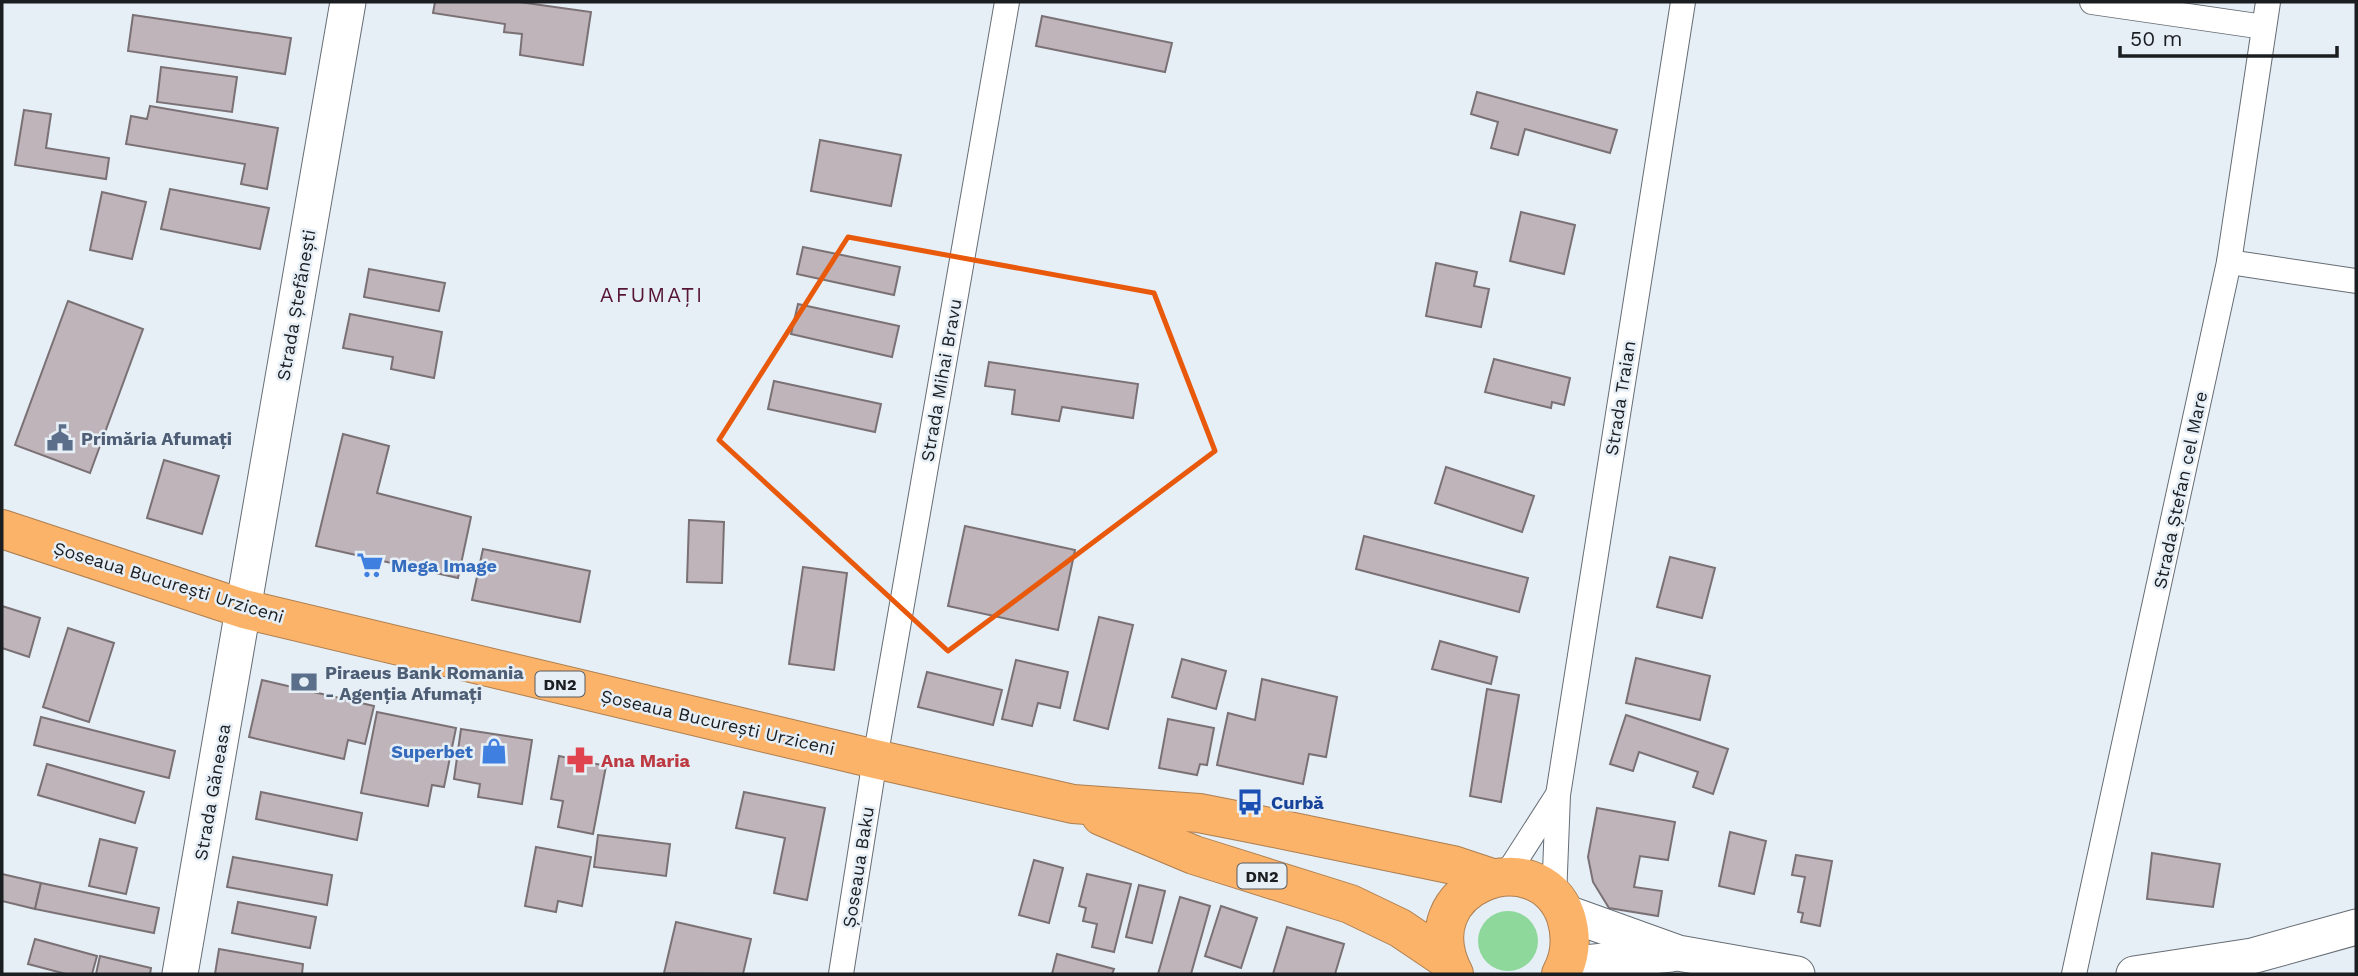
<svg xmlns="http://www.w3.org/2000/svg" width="2358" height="976" viewBox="0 0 2358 976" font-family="'Work Sans',sans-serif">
	<rect width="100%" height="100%" fill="#e6eef6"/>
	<!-- green -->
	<circle fill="#8dd89a" cx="1508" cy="941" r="30"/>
	<!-- building -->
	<g fill="#bfb4b9" stroke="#7a7175" stroke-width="2">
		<path d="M435 2H519L591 12 583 65 520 55 522 34 504 32 505 24 433 13Z"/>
		<path d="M133 15 291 38 285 74 128 51Z"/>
		<path d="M1042 16 1172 43 1165 72 1036 46Z"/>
		<path d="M161 67 237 77 232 112 157 102Z"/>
		<path d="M1477 92 1617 130 1610 153 1525 129 1518 155 1491 148 1498 122 1471 114Z"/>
		<path d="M150 106 278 128 267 189 241 184 245 164 126 144 131 116 147 119Z"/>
		<path d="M24 110 51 114 46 148 109 158 106 179 15 165Z"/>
		<path d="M820 140 901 155 891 206 811 191Z"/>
		<path d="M170 189 269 208 260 249 161 229Z"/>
		<path d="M102 192 146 202 132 259 90 250Z"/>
		<path d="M1521 212 1575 225 1564 274 1510 261Z"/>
		<path d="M803 247 900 267 894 295 797 274Z"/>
		<path d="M1436 263 1477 272 1474 286 1489 289 1481 327 1426 316Z"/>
		<path d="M369 269 445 283 439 311 364 297Z"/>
		<path d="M68 301 143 329 90 473 15 445Z"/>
		<path d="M798 304 899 326 892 357 791 334Z"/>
		<path d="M350 314 442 332 434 378 391 369 393 357 343 348Z"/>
		<path d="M1494 359 1570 378 1564 405 1552 402 1551 408 1485 392Z"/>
		<path d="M989 362 1138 384 1133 418 1062 407 1059 421 1012 414 1015 390 985 386Z"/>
		<path d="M774 381 881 404 875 432 768 409Z"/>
		<path d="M343 434 389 446 377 493 471 517 458 578 316 546Z"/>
		<path d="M164 460 219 476 202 534 147 518Z"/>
		<path d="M1446 467 1534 496 1522 532 1435 503Z"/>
		<path d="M689 520 724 522 722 583 687 582Z"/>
		<path d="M965 526 1075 550 1058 630 948 606Z"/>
		<path d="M1364 536 1528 578 1519 612 1356 569Z"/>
		<path d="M483 549 590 571 580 622 472 600Z"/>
		<path d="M1670 557 1715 568 1702 618 1657 607Z"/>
		<path d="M803 567 847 573 834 670 789 664Z"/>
		<path d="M2 606 40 618 29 657 2 648Z"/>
		<path d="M1099 617 1133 625 1108 729 1074 720Z"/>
		<path d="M68 628 114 643 89 722 43 707Z"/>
		<path d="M1440 641 1497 657 1491 684 1432 669Z"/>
		<path d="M1636 658 1710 676 1700 720 1626 703Z"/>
		<path d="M1182 659 1226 671 1216 709 1172 697Z"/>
		<path d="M1016 660 1068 672 1060 708 1038 703 1032 726 1002 719Z"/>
		<path d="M927 672 1002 690 993 725 918 707Z"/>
		<path d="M1262 679 1337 697 1326 757 1309 754 1303 784 1217 765 1228 713 1255 720Z"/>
		<path d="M262 680 374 706 365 744 348 740 344 759 249 737Z"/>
		<path d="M1487 689 1519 695 1501 802 1470 796Z"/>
		<path d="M377 712 456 728 444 787 432 785 428 806 361 793Z"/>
		<path d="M1626 715 1728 749 1713 794 1693 787 1698 772 1639 752 1633 771 1610 764Z"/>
		<path d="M41 717 175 751 169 778 34 745Z"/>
		<path d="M1168 719 1214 728 1207 765 1200 764 1197 775 1159 768Z"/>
		<path d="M461 729 532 740 522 804 478 797 480 784 454 779Z"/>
		<path d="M559 756 606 766 593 834 558 827 563 801 551 799Z"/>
		<path d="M47 764 144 792 135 823 38 795Z"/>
		<path d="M261 792 362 813 357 840 256 819Z"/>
		<path d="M744 792 825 808 807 900 774 893 785 838 736 828Z"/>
		<path d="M1597 808 1675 822 1668 860 1640 856 1634 887 1662 891 1658 916 1609 908 1593 882 1588 857Z"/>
		<path d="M1730 832 1766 841 1754 894 1719 886Z"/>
		<path d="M598 835 670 844 666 876 594 867Z"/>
		<path d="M100 839 137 848 126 894 89 886Z"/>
		<path d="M536 847 591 857 582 906 558 901 556 912 525 906Z"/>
		<path d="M2152 853 2220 864 2213 907 2147 899Z"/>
		<path d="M1796 855 1832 861 1820 926 1801 922 1803 913 1798 912 1805 877 1792 875Z"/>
		<path d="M233 857 332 875 327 905 227 887Z"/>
		<path d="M1034 860 1063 868 1049 923 1019 915Z"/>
		<path d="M2 874 41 883 35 909 2 901Z"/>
		<path d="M1087 874 1131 884 1114 952 1092 947 1097 924 1083 921 1086 908 1079 906Z"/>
		<path d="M41 883 159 908 154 933 35 909Z"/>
		<path d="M1139 885 1165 891 1152 943 1126 937Z"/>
		<path d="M1180 897 1210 906 1191 974H1158Z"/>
		<path d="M238 902 316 917 310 948 232 933Z"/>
		<path d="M1221 906 1257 918 1241 968 1205 956Z"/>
		<path d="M676 922 751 939 743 974 664 973Z"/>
		<path d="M1287 927 1344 944 1335 974H1273Z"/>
		<path d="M35 939 97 956 92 974H66L28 964Z"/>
		<path d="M219 949 303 964 302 974H215Z"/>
		<path d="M1057 954 1114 969 1112 974H1052Z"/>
		<path d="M100 956 151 968 150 974H96Z"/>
	</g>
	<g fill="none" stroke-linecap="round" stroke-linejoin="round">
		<!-- street casing -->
		<g stroke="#666d74" stroke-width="26">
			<g id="street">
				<path d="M2092 2 2264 27"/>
				<path d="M2229 262 2356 281"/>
				<path d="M1505 877 1557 796"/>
				<path d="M1554 898 1558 795 1683 2"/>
				<path d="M841 974 875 759 1007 2"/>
				<path d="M2074 974 2229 262 2268 2"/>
			</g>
		</g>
		<!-- secondary casing -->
		<g stroke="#666d74" stroke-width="37">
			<g id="secondary">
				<path d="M1564 912 1678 953 1797 974"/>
				<path d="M1566 965 1671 954"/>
				<path d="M180 974 348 2"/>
				<path d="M2134 974 2252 956 2356 927"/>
			</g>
		</g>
		<!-- highway casing -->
		<g stroke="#ad7f50" stroke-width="40">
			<g id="highway">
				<path d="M2 529 244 609 875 759 1073 804 1199 813 1250 823 1453 865 1492 878"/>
				<path d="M1101 816 1194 855 1350 904 1400 928 1446 959"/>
				<path d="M1454 974C1408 885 1538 838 1566 917 1572 937 1571 956 1561 974"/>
			</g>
		</g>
		<!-- street -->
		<use href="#street" stroke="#fff" stroke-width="24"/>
		<!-- secondary -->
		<use href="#secondary" stroke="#fff" stroke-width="35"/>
		<!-- highway -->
		<use href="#highway" stroke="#fbb36a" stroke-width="38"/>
	</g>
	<!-- marked area -->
	<path fill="none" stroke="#e8590c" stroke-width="5" stroke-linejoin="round" d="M848 237 1154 293 1215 451 948 651 719 440Z"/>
	<!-- icons -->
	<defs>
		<g id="civic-bare" transform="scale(2.1)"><path d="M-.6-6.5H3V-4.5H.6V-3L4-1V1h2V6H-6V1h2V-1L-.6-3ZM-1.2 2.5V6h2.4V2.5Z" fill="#5c6f8a" stroke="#e6eef6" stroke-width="2.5" paint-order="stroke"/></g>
		<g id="supermarket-bare" transform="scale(2.1)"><path d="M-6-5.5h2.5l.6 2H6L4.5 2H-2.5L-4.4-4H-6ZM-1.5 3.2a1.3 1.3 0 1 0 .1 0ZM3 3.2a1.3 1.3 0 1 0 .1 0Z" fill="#3f7fe0" stroke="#e6eef6" stroke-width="2.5" paint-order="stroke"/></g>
		<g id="bank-bare" transform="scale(2.1)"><path d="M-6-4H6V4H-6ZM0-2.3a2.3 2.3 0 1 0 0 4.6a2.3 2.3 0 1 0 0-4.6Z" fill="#5c6f8a" stroke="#e6eef6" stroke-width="2.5" paint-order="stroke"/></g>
		<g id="shop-bare" transform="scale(2.1)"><path d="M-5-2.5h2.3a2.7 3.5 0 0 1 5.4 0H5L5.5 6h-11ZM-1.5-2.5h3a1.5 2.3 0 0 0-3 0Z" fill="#3f7fe0" stroke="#e6eef6" stroke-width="2.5" paint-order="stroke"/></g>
		<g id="pharmacy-bare" transform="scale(2.1)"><path d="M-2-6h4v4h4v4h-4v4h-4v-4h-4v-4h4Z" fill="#e0444e" stroke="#e6eef6" stroke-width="2.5" paint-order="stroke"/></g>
		<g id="bus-bare" transform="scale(2.1)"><path d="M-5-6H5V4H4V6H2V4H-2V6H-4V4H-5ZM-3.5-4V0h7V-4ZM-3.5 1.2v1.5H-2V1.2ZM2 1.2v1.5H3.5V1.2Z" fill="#1a4fb4" stroke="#e6eef6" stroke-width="2.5" paint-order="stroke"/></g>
	</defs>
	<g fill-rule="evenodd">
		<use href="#civic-bare" x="60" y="438"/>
		<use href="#supermarket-bare" x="370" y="565"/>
		<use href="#bank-bare" x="304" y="682"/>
		<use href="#shop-bare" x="494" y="751"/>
		<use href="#pharmacy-bare" x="580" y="760"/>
		<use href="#bus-bare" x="1250" y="802"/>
	</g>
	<g text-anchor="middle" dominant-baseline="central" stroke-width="5" stroke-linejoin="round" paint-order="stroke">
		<!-- shield labels -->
		<g fill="#e6eef6" stroke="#585c61" stroke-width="2">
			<rect x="535.5" y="671.5" width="49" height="25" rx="5"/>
			<rect x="1237.5" y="863.5" width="49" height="25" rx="5"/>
		</g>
		<g font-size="16" font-weight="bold" fill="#1b1e21">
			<text x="560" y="684">DN2</text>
			<text x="1262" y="876">DN2</text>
		</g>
		<!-- street labels -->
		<g font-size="18" fill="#1b1e21" stroke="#e6eef6">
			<text transform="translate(296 305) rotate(-80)">Strada Ștefănești</text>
			<text transform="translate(941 380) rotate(-80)">Strada Mihai Bravu</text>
			<text transform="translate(1620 398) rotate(-81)">Strada Traian</text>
			<text transform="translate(2180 490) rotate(-78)">Strada Ștefan cel Mare</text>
			<text transform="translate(169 582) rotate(17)">Șoseaua București Urziceni</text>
			<text transform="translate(718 722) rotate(13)">Șoseaua București Urziceni</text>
			<text transform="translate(212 792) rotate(-80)">Strada Găneasa</text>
			<text transform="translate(858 867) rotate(-81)">Șoseaua Baku</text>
		</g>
		<!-- service labels -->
		<g font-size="18" font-weight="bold" fill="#4e5e75" stroke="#e6eef6" text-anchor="start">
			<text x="81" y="438">Primăria Afumați</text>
			<text x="325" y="672">Piraeus Bank Romania<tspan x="325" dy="21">- Agenția Afumați</tspan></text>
		</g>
		<!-- shop labels -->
		<g font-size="18" font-weight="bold" fill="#366cbe" stroke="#e6eef6" text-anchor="start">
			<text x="391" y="565">Mega Image</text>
			<text x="473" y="751" text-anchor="end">Superbet</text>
		</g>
		<!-- health labels -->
		<g font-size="18" font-weight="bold" fill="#be3a42" stroke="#e6eef6" text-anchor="start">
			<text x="601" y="760">Ana Maria</text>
		</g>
		<!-- transit labels -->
		<g font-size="18" font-weight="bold" fill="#164399" stroke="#e6eef6" text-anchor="start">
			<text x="1271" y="802">Curbă</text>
		</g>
		<!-- quarter labels -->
		<g font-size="21" letter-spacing="2" fill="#561535" stroke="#e6eef6">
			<text x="652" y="294">AFUMAȚI</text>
		</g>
	</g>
	<!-- border -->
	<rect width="2358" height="976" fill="none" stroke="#1b1e21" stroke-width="7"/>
	<!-- scale -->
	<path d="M2120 46v10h217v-10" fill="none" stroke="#1b1e21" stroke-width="3.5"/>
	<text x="2130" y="46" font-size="21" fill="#1b1e21" stroke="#e6eef6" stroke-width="5" paint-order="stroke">50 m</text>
</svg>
